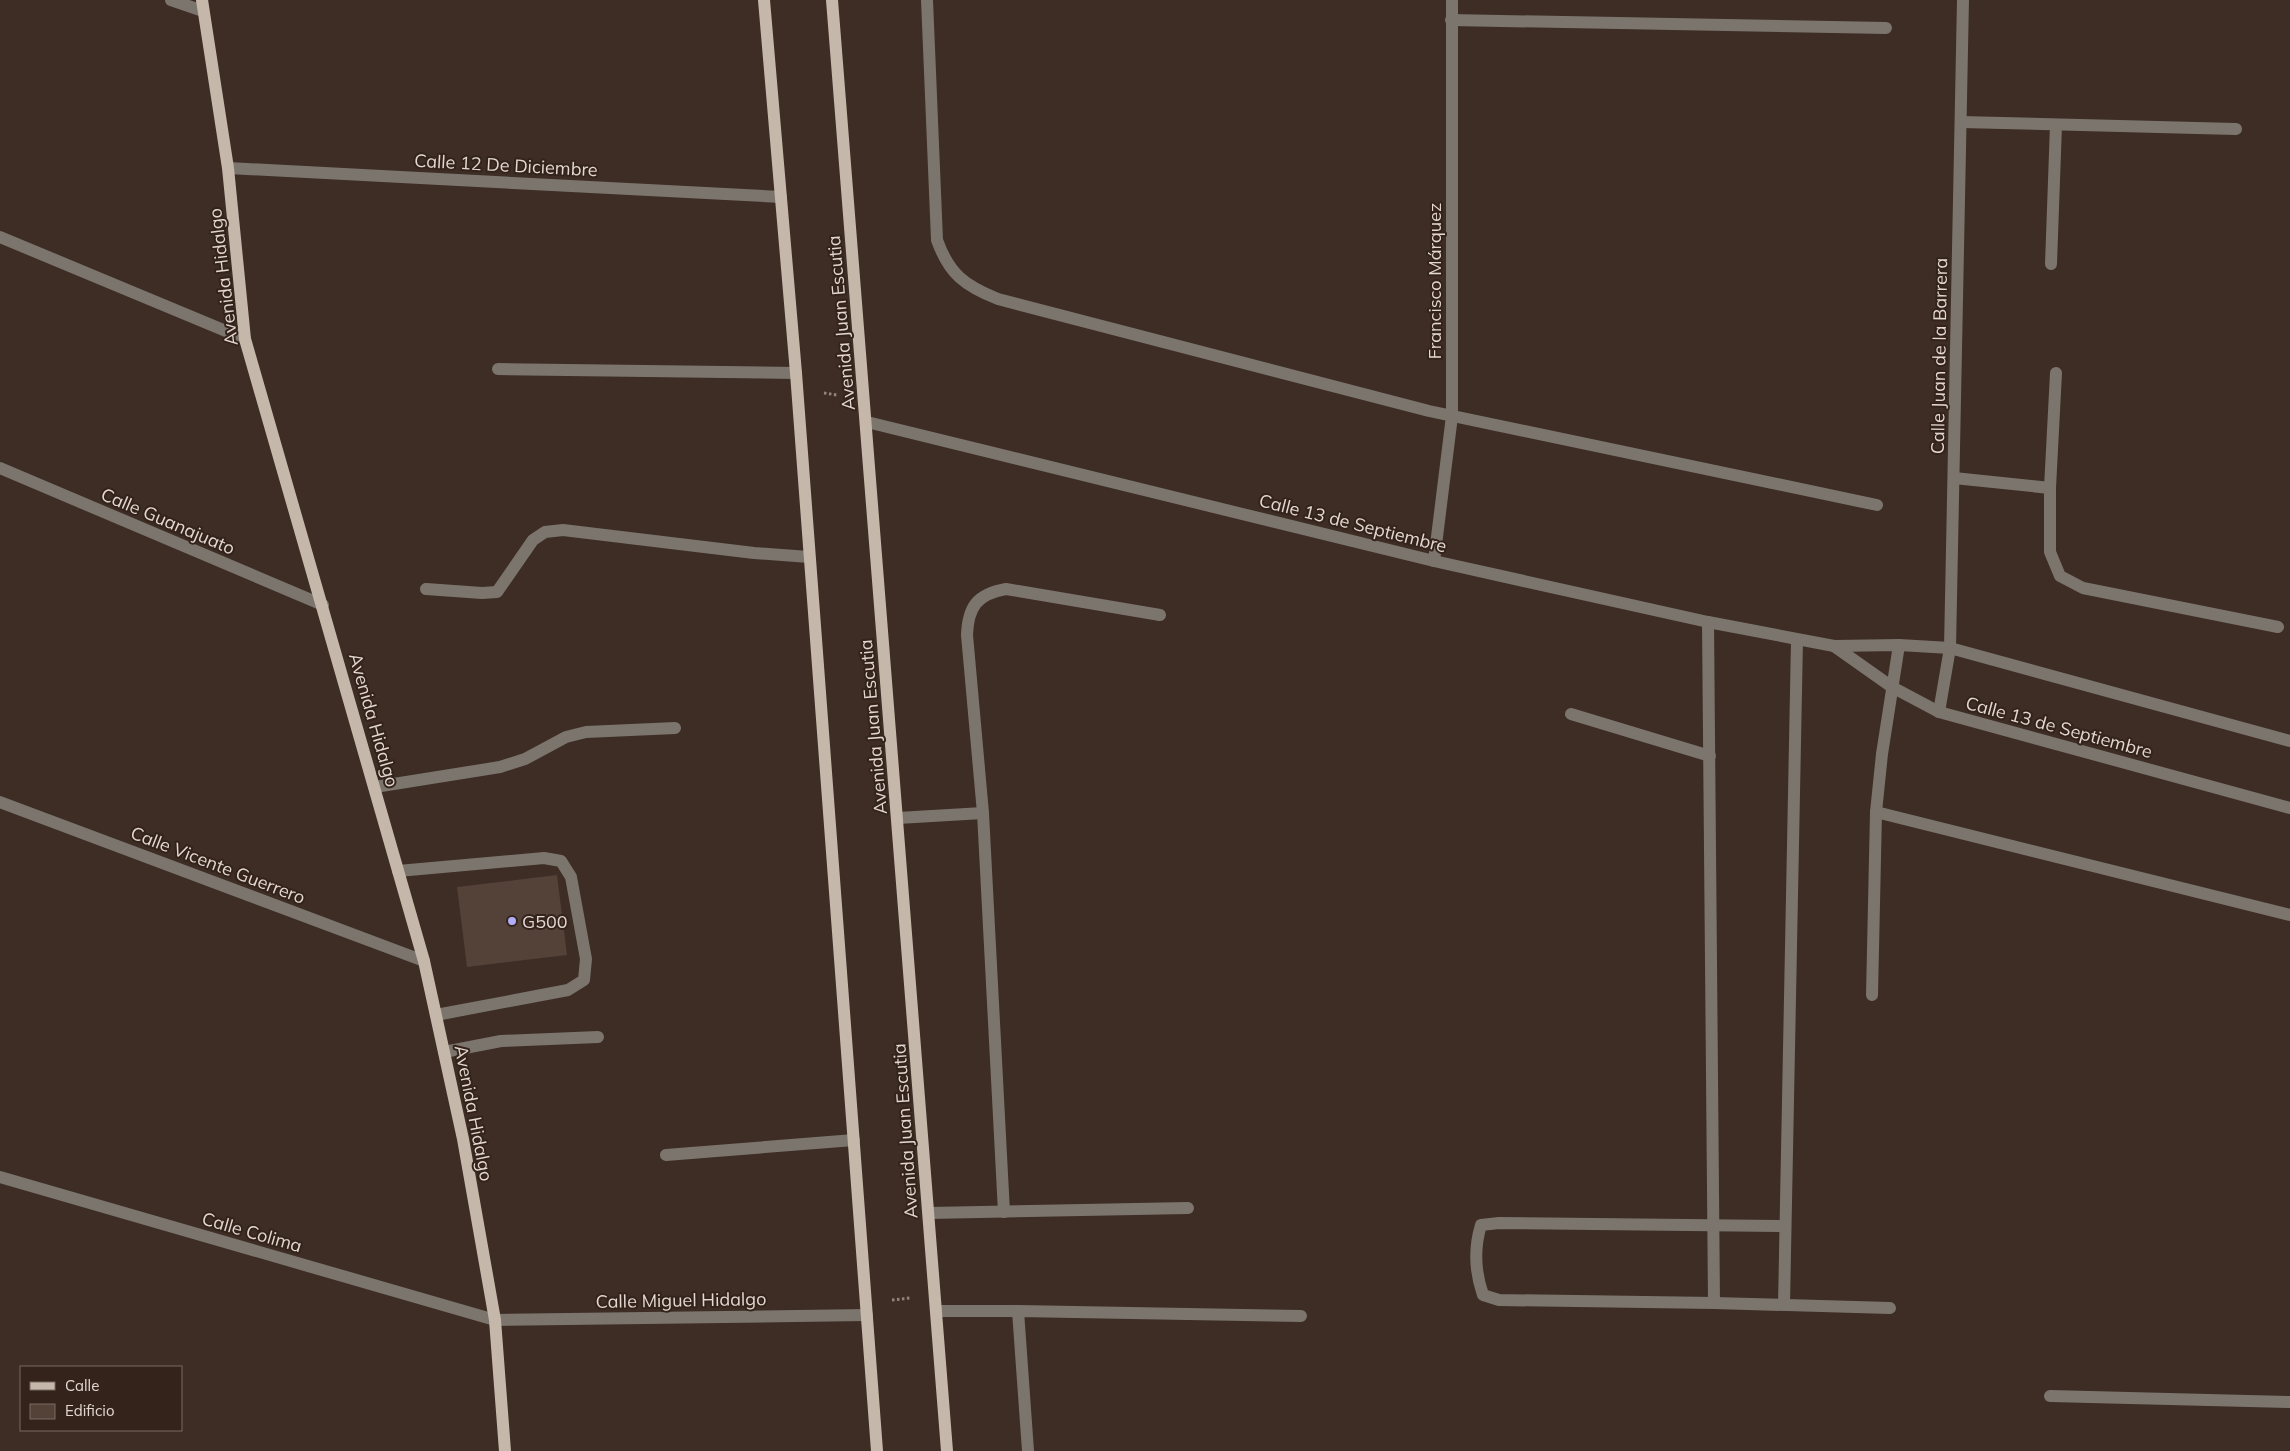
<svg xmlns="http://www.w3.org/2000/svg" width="2290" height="1451" viewBox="0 0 2290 1451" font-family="Mulish,sans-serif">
	<rect width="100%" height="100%" fill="#3d2d24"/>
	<!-- building -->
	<path fill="#544239" d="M557 875 567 955 467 967 457 887Z"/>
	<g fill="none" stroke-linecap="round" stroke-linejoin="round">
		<!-- path -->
		<g stroke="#93857e" stroke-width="3" stroke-dasharray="2.5 2.5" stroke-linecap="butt">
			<path d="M824 393 837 395"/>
			<path d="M892 1300 910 1298"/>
		</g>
		<!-- minor -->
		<g stroke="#7b756e" stroke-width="12">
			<path d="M171 0 203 11"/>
			<path d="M927 0 937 240C949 274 965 286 998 299L1429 411 1877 505"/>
			<path d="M1451 20 1886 28"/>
			<path d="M1961 122 2236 129"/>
			<path d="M228 168 781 197"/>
			<path d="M0 237 245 339"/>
			<path d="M2051 264 2056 125"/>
			<path d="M498 369 796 373"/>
			<path d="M2056 373 2050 488V552L2060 576 2083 588 2278 627"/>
			<path d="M867 422 1434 561 1708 622 1834 646 1899 645 1950 648 2290 741"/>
			<path d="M0 468 323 605"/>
			<path d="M1954 478 2050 488"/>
			<path d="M1434 561 1452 416V0"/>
			<path d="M426 589 482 593 497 592 533 540 545 532 563 530 754 553 809 557"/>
			<path d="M1708 622 1714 1303"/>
			<path d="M1834 646 1892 687 1939 712 2290 808"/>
			<path d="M1939 712 1950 648 1963 0"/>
			<path d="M1571 714 1710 756"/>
			<path d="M375 787 500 767 525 759 566 737 586 732 675 728"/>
			<path d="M0 802 424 961"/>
			<path d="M1876 812 2290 915"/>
			<path d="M898 818 983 813"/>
			<path d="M398 871 544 858 561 861 571 877 586 959 584 980 568 990 436 1015"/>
			<path d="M1872 995 1876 812 1882 754 1899 645"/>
			<path d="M444 1052 501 1041 598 1037"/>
			<path d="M666 1155 854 1140"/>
			<path d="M0 1177 495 1320 867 1315"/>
			<path d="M1004 1212 983 813 967 635C968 607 977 594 1006 589L1160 615"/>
			<path d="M929 1213 1188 1208"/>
			<path d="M1785 1226 1499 1223 1481 1225C1474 1248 1475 1272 1483 1295L1499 1300 1714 1303 1890 1308"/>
			<path d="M1784 1305 1797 640"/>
			<path d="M937 1311H1018"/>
			<path d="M2050 1396 2290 1402"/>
			<path d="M1028 1451 1018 1311 1301 1316"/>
		</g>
		<!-- major -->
		<g stroke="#c5b8aa" stroke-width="12">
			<path d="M202 0 228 168 245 339 424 961 463 1139 495 1320 505 1451"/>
			<path d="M764 0 796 373 877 1451"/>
			<path d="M832 0 947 1451"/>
		</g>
	</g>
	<!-- markers -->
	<circle fill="#b2adf9" stroke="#33231a" stroke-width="2" cx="512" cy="921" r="5"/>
	<g text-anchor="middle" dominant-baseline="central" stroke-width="4" stroke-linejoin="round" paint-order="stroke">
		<!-- street labels -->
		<g font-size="18" fill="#e2d7d1" stroke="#33231a">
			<text transform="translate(506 165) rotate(3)">Calle 12 De Diciembre</text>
			<text transform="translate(223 277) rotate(-97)">Avenida Hidalgo</text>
			<text transform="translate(1434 281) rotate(-90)">Francisco Márquez</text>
			<text transform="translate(841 323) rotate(-95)">Avenida Juan Escutia</text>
			<text transform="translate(1939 356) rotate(-89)">Calle Juan de la Barrera</text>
			<text transform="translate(168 521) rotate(23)">Calle Guanajuato</text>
			<text transform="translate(1353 523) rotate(14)">Calle 13 de Septiembre</text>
			<text transform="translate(374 720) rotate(74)">Avenida Hidalgo</text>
			<text transform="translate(873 727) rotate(-95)">Avenida Juan Escutia</text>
			<text transform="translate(2059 727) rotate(15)">Calle 13 de Septiembre</text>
			<text transform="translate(218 865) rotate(21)">Calle Vicente Guerrero</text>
			<text transform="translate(474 1113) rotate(79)">Avenida Hidalgo</text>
			<text transform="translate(905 1131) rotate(-94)">Avenida Juan Escutia</text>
			<text transform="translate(252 1232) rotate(16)">Calle Colima</text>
			<text transform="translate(681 1300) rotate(-1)">Calle Miguel Hidalgo</text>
		</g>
		<!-- poi labels -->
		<g font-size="18" fill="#e2d7d1" stroke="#33231a" text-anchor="start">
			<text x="522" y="921">G500</text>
		</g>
	</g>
	<!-- legend -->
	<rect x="20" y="1366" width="162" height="65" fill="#33231a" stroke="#796b63"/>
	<rect x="30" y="1382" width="25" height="8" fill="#c5b8aa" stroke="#796b63"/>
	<text x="65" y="1391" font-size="15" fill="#e2d7d1">Calle</text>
	<rect x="30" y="1404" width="25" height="15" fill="#544239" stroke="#796b63"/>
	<text x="65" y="1416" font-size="15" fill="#e2d7d1">Edificio</text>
</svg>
